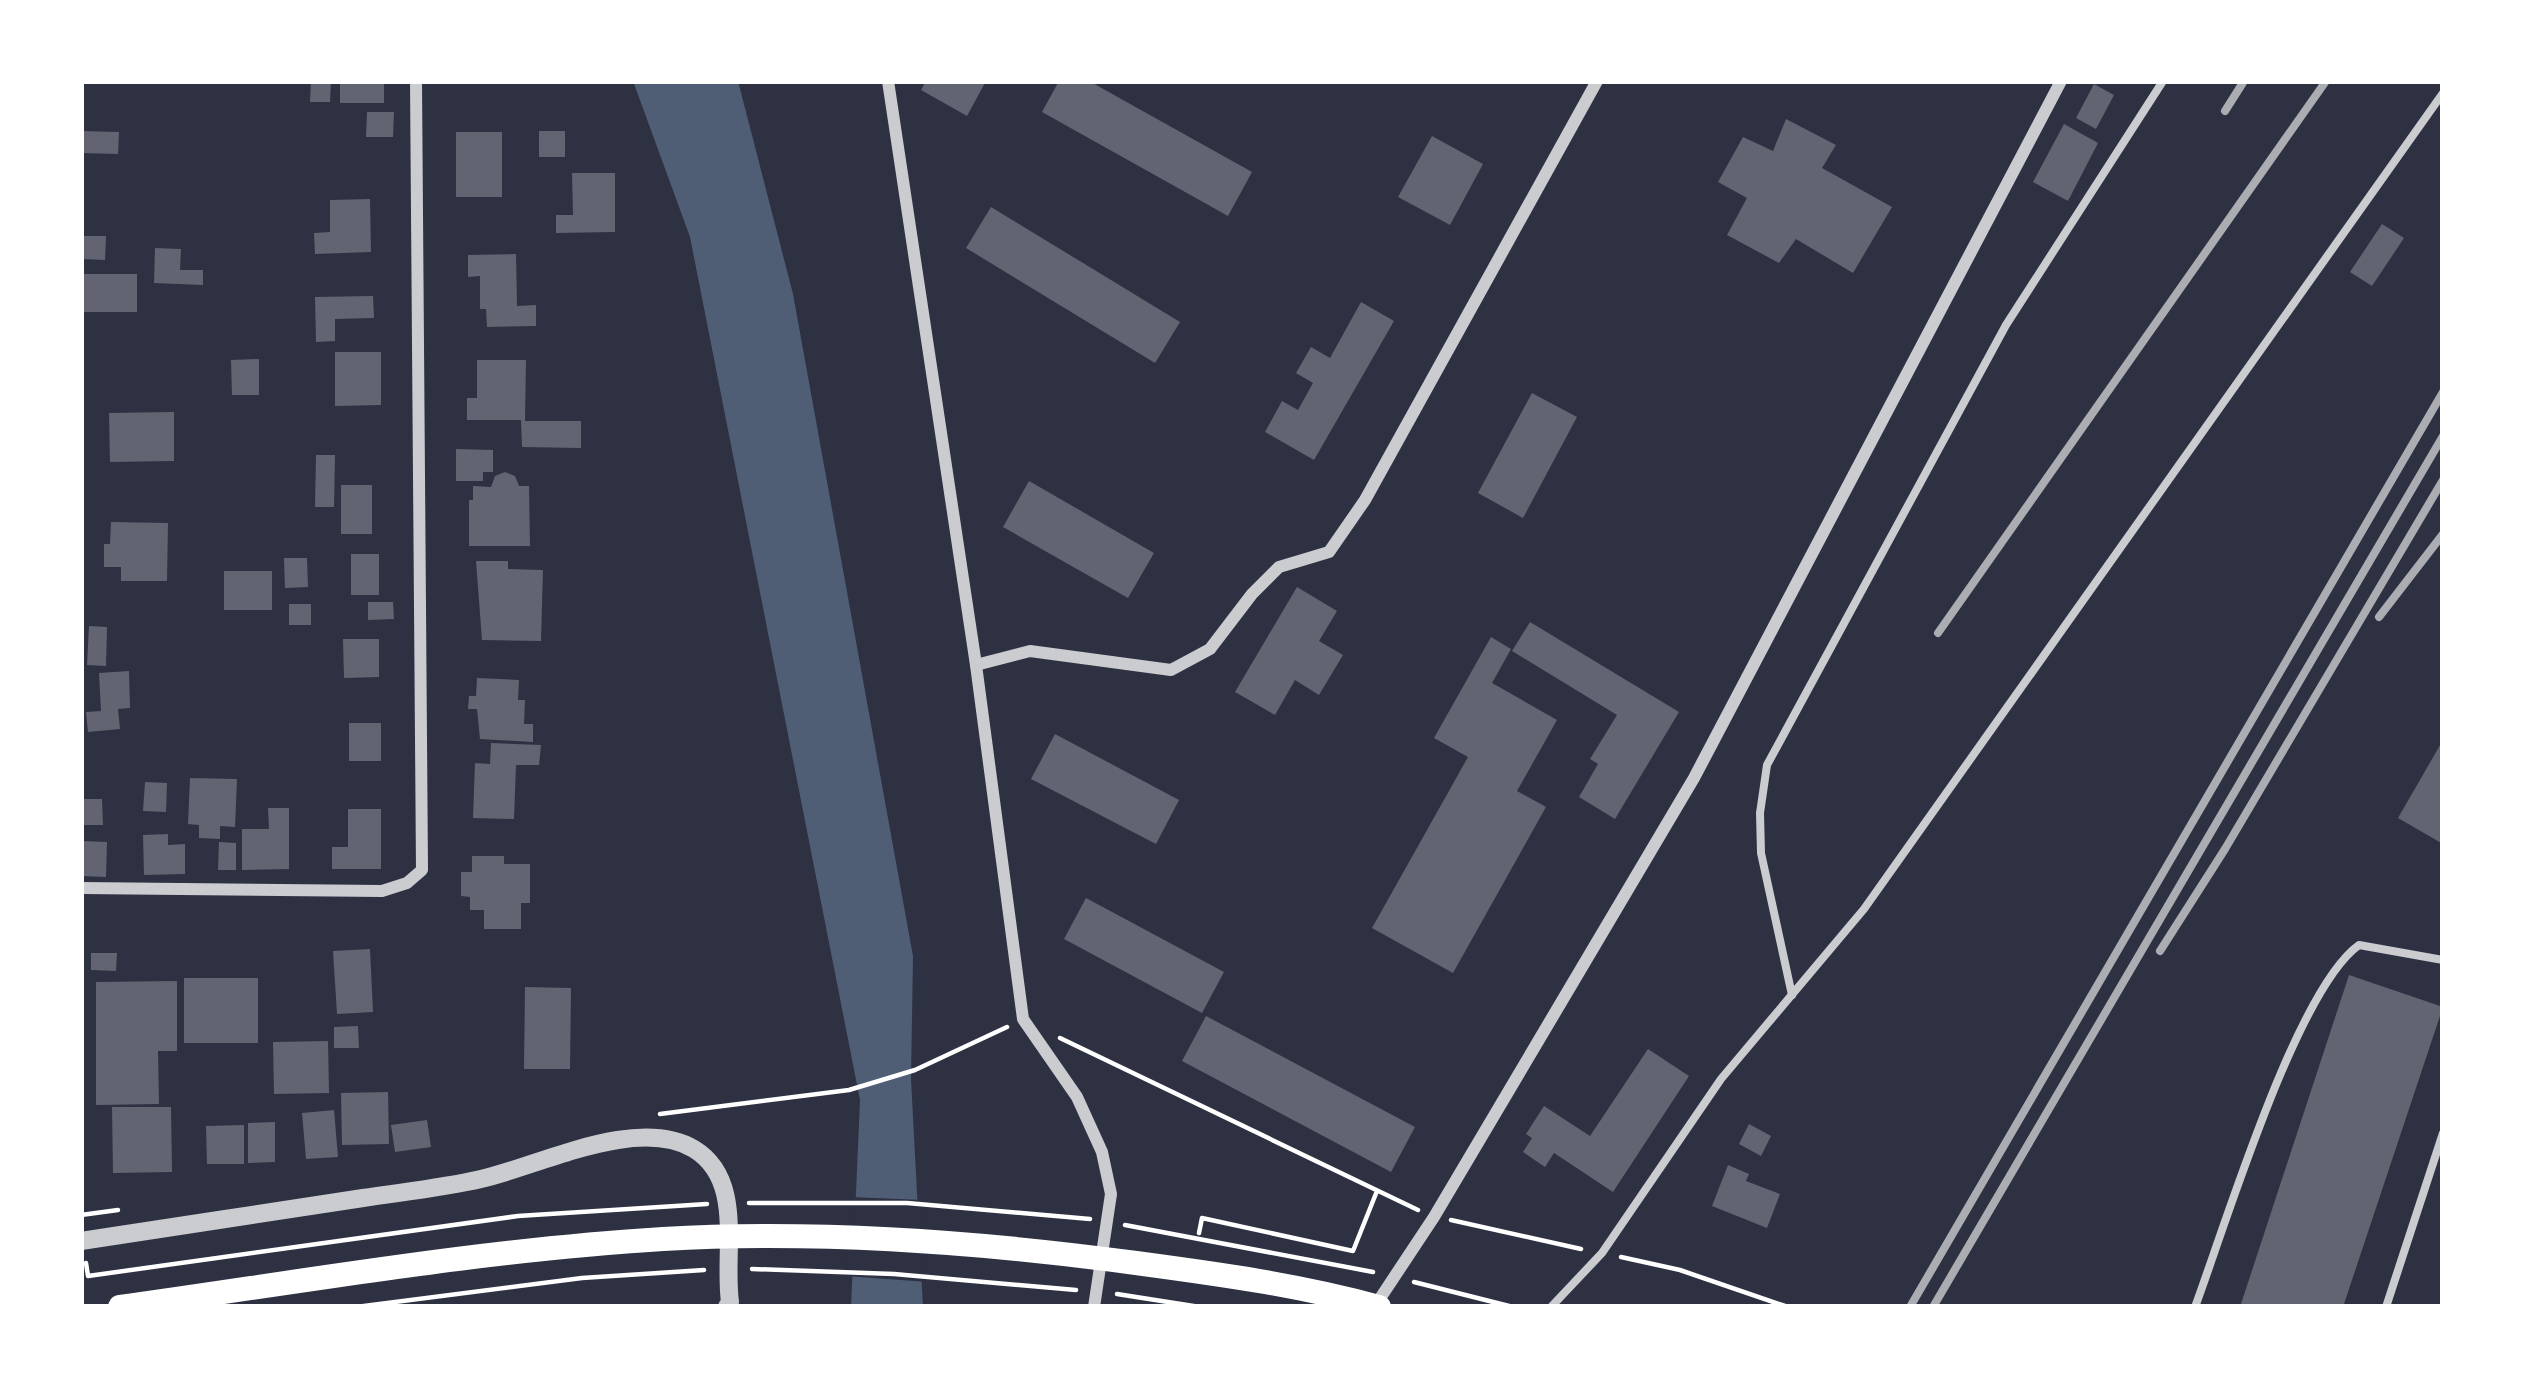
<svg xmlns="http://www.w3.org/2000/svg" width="2524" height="1388" viewBox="0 0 2524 1388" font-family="'Roboto Condensed',sans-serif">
	<rect width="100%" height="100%" fill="#2d3142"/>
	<!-- water -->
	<path fill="#4f5d75" d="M633 81H738L793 294 913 956 911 1079 923 1307H851L860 1100 690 237Z"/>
	<!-- pier -->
	<path fill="#2d3142" d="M850 1197 923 1200 928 1282 846 1276Z"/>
	<!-- building -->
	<g fill="#626471">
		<path d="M311 81H331L330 102H310Z"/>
		<rect x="340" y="81" width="44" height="22"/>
		<path d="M926 81H986L967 116 921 90Z"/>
		<path d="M1059 81H1089L1252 172 1228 216 1042 112Z"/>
		<path d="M2094 84 2114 95 2096 129 2076 118Z"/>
		<path d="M367 112H394L393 137H366Z"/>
		<path d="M1786 119 1836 145 1822 168 1892 207 1853 273 1796 239 1779 263 1727 235 1747 198 1718 182 1743 137 1773 151Z"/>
		<path d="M2064 124 2098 143 2068 201 2033 182Z"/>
		<path d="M81 131 119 132 118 154 81 153Z"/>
		<rect x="539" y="131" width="26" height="26"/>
		<rect x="456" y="132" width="46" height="65"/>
		<path d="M1432 136 1483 164 1450 225 1398 197Z"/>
		<path d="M572 173H615V232L556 233V215H573Z"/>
		<path d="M370 199 371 252 315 254 314 233 330 232V200Z"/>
		<path d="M991 207 1180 322 1155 363 966 248Z"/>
		<path d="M2382 224 2404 238 2372 286 2350 272Z"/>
		<path d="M81 236H106L105 260 81 259Z"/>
		<path d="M155 248 181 249 180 270H203V285L154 283Z"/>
		<path d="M516 254 517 306 536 305V326L487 327 486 309H480V276L468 277V255Z"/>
		<rect x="81" y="274" width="56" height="38"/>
		<path d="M373 296 374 318 335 319V341L316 342 315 297Z"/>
		<path d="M1361 302 1394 321 1314 460 1265 432 1282 401 1298 410 1313 383 1296 373 1311 347 1330 358Z"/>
		<path d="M335 352H381V405L335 406Z"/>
		<path d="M259 359V395H232L231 360Z"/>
		<path d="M477 360H526L525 421H581V448L522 447 521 420H467V398H477Z"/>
		<path d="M1532 393 1577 417 1523 518 1478 493Z"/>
		<path d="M174 412V461L110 462 109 413Z"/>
		<path d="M456 449 493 450V472H483V481H456Z"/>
		<path d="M316 455H335L334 507H315Z"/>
		<path d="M505 472 515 476 519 486H529L530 546H469V500H473V486L491 487 495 476Z"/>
		<path d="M1029 481 1154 553 1128 598 1003 527Z"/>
		<rect x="341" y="485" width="31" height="49"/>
		<path d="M111 522 168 523 167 581H121V567H104V544H110Z"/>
		<rect x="351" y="554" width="28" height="41"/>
		<path d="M284 558H307L308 587 285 588Z"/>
		<path d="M476 561H508V569L543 570 541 641 482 640Z"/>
		<rect x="224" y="571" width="48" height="39"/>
		<path d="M1297 587 1337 611 1319 641 1343 655 1319 695 1295 680 1275 715 1235 692Z"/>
		<path d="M368 602H393L394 619 368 620Z"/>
		<rect x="289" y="604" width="22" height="21"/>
		<path d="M1530 622 1679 712 1615 819 1579 797 1598 764 1590 759 1617 715 1512 651Z"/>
		<path d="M89 626 107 627 106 666 87 665Z"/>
		<path d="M1491 637 1511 649 1492 683 1557 720 1517 791 1546 807 1453 973 1372 928 1468 757 1434 738Z"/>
		<path d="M343 639H379V677L344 678Z"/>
		<path d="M129 671 130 708 118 709 120 729 88 732 86 712 101 711 99 673Z"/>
		<path d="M477 678 519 680 518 700H525L524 724H533V742L480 739 477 709H468L469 696H476Z"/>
		<rect x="349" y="723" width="32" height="38"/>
		<path d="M1055 734 1179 800 1156 844 1031 779Z"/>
		<path d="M2443 740V844L2398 818Z"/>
		<path d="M491 743 541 745 539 765H516L514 819 473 818 475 763 490 764Z"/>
		<path d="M190 778 237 779 235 827 220 826V839L199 838V825L188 824Z"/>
		<path d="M145 782 167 783 166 812 143 811Z"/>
		<path d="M84 799H102L103 825H84Z"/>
		<path d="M268 808H289V869L242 870V829H269Z"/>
		<path d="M348 809H381V869H332V847H348Z"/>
		<path d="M168 834V845L185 844V874L144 875 143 835Z"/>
		<path d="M81 841 107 842 106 877 81 876Z"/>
		<path d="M219 842 236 843V870H218Z"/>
		<path d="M472 856H504V864H530V903H521V929H484V910H470V897L461 896V872H472Z"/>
		<path d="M1086 898 1224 972 1202 1013 1064 939Z"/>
		<path d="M370 949 373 1012 337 1014 333 951Z"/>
		<path d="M91 953H117L116 971 91 970Z"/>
		<path d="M2349 975 2443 1007 2343 1307H2240Z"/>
		<rect x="184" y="978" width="74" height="65"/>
		<path d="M177 981V1051H158L159 1104 96 1105V982Z"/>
		<path d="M525 987 571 988 570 1069H524Z"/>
		<path d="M1206 1016 1415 1127 1391 1172 1182 1061Z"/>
		<path d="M358 1026 359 1048H334V1027Z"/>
		<path d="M328 1041 329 1093 274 1094 273 1042Z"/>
		<path d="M1648 1049 1689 1076 1613 1192 1554 1153 1545 1167 1523 1152 1532 1138 1526 1134 1544 1106 1590 1136Z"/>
		<path d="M388 1092 389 1144 342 1145 341 1093Z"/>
		<path d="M112 1107H171L172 1172 113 1173Z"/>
		<path d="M334 1110 338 1157 306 1159 302 1113Z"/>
		<path d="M427 1120 431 1147 395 1152 391 1125Z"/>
		<path d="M275 1122V1162L248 1163V1123Z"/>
		<path d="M1749 1124 1771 1136 1761 1156 1739 1144Z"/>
		<path d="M244 1125V1164H207L206 1126Z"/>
		<path d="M1728 1165 1749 1174 1746 1181 1780 1194 1767 1228 1712 1206Z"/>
	</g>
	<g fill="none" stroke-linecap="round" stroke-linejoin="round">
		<!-- path -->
		<g stroke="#fff" stroke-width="4.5">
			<path d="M1060 1038 1418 1210"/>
			<path d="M660 1114 849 1090 915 1070 1007 1027"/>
			<path d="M749 1203H907L1090 1219"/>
			<path d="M81 1215 118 1210"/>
			<path d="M1451 1220 1581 1249"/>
			<path d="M1125 1225 1373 1272"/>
			<path d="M1199 1233 1202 1218 1353 1251 1377 1191"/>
			<path d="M1621 1257 1680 1270 1788 1307"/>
			<path d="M86 1263 88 1276 518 1216 707 1204"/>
			<path d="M752 1269 894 1274 1076 1290"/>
			<path d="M1414 1282 1513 1307"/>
			<path d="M1117 1294 1200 1307"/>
			<path d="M356 1307 582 1278 704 1270"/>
		</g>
		<!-- service -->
		<g stroke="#caccd0" stroke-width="8">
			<path d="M1792 995 1761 853 1760 813 1767 765 2006 325 2163 81"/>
			<path d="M1551 1307 1602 1253 1721 1079 1864 909 2443 93"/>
			<path d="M2195 1307C2225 1227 2296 990 2359 945L2443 960"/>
			<path d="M2386 1307 2443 1133"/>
		</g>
		<!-- minor -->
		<g stroke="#caccd0" stroke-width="12">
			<path d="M888 81 976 665 1023 1019 1077 1097 1102 1152 1111 1194 1094 1307"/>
			<path d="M976 665 1030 651 1171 670 1210 649 1252 594 1279 567 1329 552 1365 500 1597 81"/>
			<path d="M81 888 382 891 407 883 422 870 416 81"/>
			<path d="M1375 1306 1434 1217 1694 778 2061 81"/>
		</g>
		<!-- tertiary -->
		<path stroke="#caccd0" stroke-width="18" d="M81 1241C175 1226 269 1213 363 1198 402 1192 442 1188 481 1179 539 1166 637 1115 694 1149 745 1180 723 1252 730 1302L727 1307"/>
		<!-- primary -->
		<path stroke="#fff" stroke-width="24" d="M120 1307C300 1282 482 1250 663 1239 821 1230 980 1242 1136 1263 1218 1274 1299 1285 1379 1307"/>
		<!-- rail -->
		<g stroke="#abadb3" stroke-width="8">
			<path d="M2225 111 2244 81"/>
			<path d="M2379 617 2443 534"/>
			<path d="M1938 633 2326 81"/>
			<path d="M2160 951 2225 849 2443 480"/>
			<path d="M1910 1307 2443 392"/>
			<path d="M1933 1307 2443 436"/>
		</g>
	</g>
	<!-- border -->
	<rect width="2524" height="1388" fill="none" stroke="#ffffff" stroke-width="168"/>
</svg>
